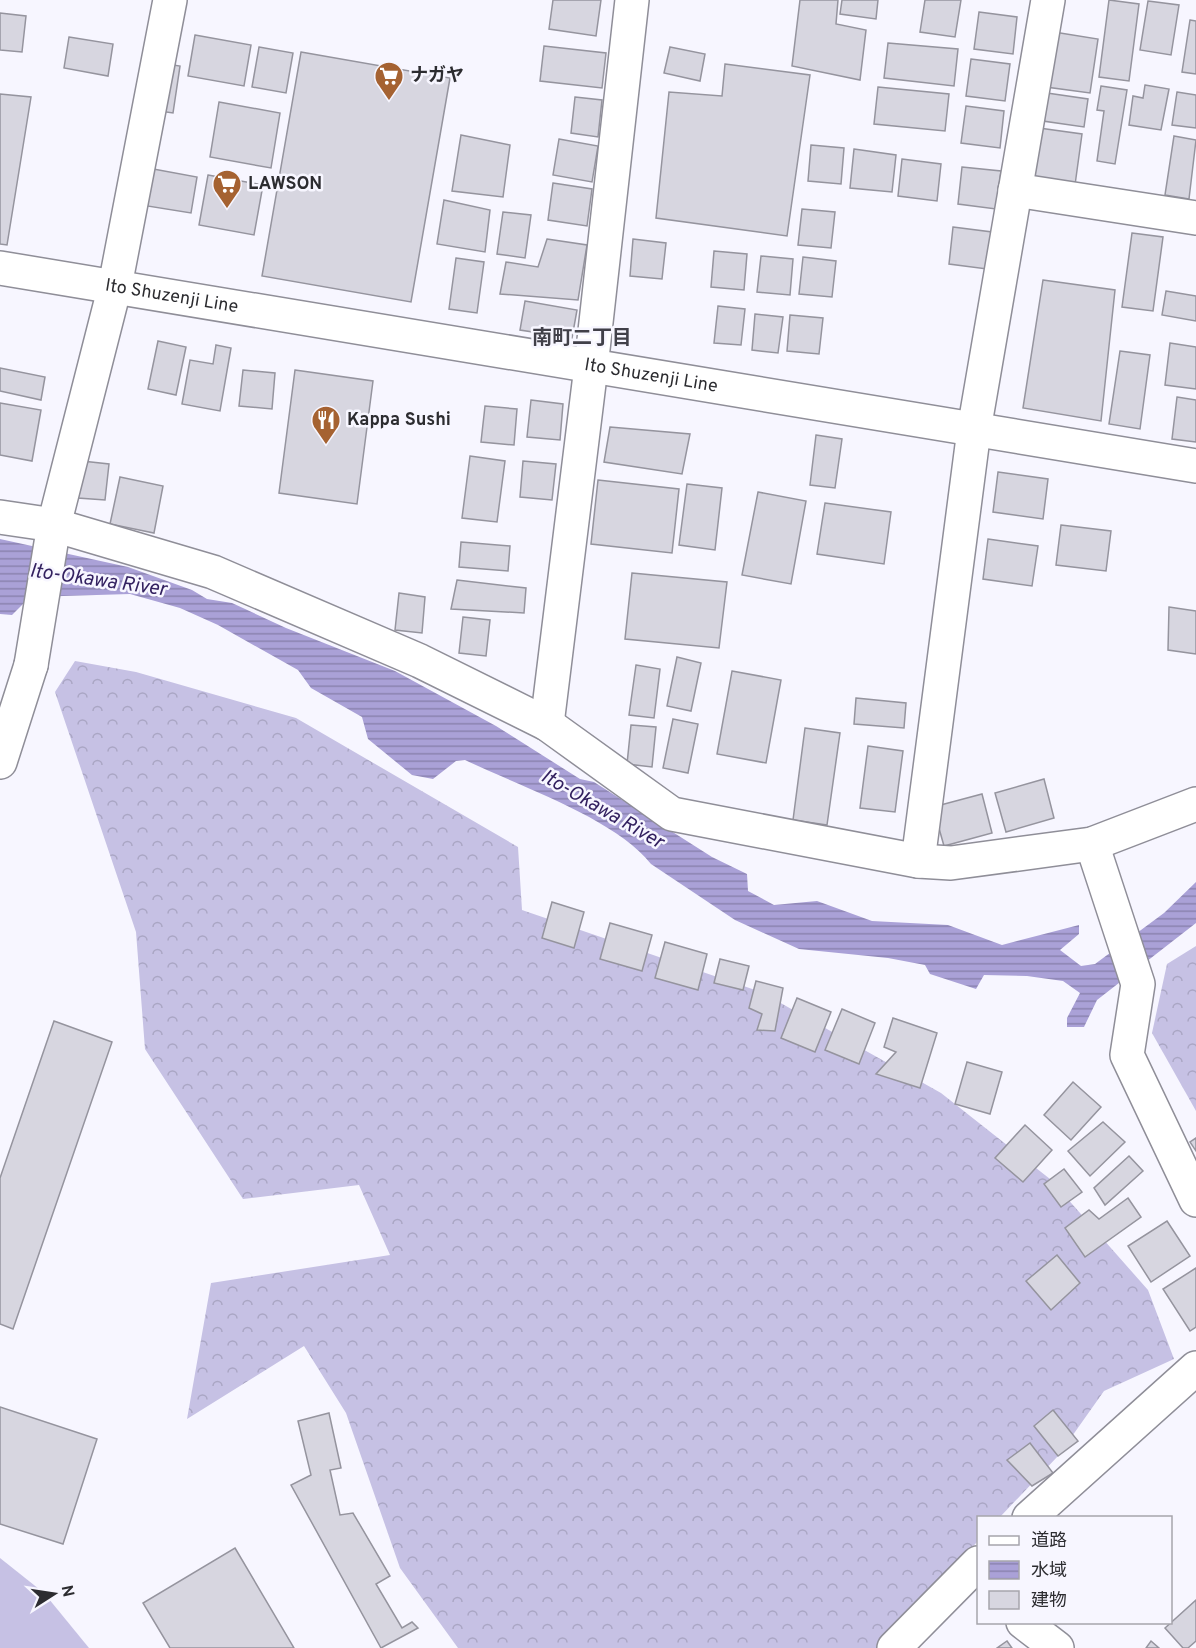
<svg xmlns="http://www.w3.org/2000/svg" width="1196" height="1648" viewBox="0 0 1196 1648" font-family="Overpass,'Noto Sans JP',sans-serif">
	<defs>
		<pattern id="forest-crowns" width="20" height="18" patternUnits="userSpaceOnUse" patternTransform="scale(1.5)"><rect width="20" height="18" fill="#c6c1e4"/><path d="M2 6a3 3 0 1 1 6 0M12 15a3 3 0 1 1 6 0" fill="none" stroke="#aaa6c4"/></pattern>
		<pattern id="water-rules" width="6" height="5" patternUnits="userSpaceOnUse" patternTransform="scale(1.5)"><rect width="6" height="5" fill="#aaa1d7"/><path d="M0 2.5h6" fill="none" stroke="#8b83af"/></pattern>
	</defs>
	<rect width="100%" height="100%" fill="#f7f6ff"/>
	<!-- forest -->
	<g fill="url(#forest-crowns)">
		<path d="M75 661 136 672 296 718 518 847 522 910 761 992 941 1093 1050 1179 1148 1290 1174 1359 1104 1391 1058 1456 1000 1517 978 1518V1541L877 1648H458L400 1568 346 1413 304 1346 187 1419 211 1283 390 1255 359 1185 243 1199 145 1049 136 932 55 692Z"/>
		<path d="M1196 946V1111L1152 1033 1167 964Z"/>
	</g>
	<!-- pitch -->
	<path fill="#c6c1e4" d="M0 1558 44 1593 89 1648H0Z"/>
	<!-- water -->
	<path fill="url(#water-rules)" d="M0 539 128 567 192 590 207 599 232 603 286 628 395 671 496 726 580 779 594 782 712 857 747 874 748 891 774 905 817 901 872 921 948 925 1002 945 1079 925V934L1060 950 1081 966 1095 964 1164 913 1196 882V923L1097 1000 1084 1027H1067V1018L1080 993 1063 981 1027 976 984 975 976 989 930 974 925 965 888 958 799 949 735 920 651 864C615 818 519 786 465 760L456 761 433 779 412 775 368 739 362 717 311 688 298 670 218 625 180 608 130 594 30 597 12 615 0 614Z"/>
	<!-- building -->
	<g fill="#d7d6e0" stroke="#95949e" stroke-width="1.5">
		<path d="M553 0H601L596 36 549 29Z"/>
		<path d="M800 0H838L836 24 866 30 860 80 792 66Z"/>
		<path d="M842 0H878L876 19 840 14Z"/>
		<path d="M925 0H961L955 37 920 32Z"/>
		<path d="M1109 0 1139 4 1129 81 1099 77Z"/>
		<path d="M1148 1 1179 5 1171 55 1140 50Z"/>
		<path d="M979 12 1017 17 1013 54 974 49Z"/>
		<path d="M0 13 26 16 22 52 0 50Z"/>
		<path d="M1190 20 1196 21V74L1182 72Z"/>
		<path d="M1054 32 1098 39 1090 93 1046 87Z"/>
		<path d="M195 35 251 45 244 86 188 76Z"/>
		<path d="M69 37 113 44 108 76 64 68Z"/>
		<path d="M888 43 958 49 954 86 884 78Z"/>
		<path d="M544 46 606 53 602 88 540 81Z"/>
		<path d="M259 47 293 53 286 93 252 87Z"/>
		<path d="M670 47 705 54 700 81 664 73Z"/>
		<path d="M301 52 450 78 411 302 262 276Z"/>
		<path d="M971 59 1010 64 1005 101 966 96Z"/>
		<path d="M161 63 180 66 173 113 153 110Z"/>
		<path d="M725 64 810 75 787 236 656 218 669 92 722 96Z"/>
		<path d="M1145 85 1169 89 1161 130 1129 125 1133 96 1143 98Z"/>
		<path d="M1101 86 1127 90 1115 164 1097 161 1104 111 1097 110Z"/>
		<path d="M878 87 949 94 945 131 874 124Z"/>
		<path d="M1177 92 1196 95V128L1172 125Z"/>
		<path d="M1047 93 1088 99 1084 127 1043 121Z"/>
		<path d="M0 94 31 97 7 245 0 244Z"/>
		<path d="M575 97 602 100 598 137 571 133Z"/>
		<path d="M219 102 280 113 271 168 210 157Z"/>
		<path d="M966 106 1004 111 1000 148 961 143Z"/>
		<path d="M1039 128 1082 134 1075 185 1032 178Z"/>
		<path d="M461 135 510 145 503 197 452 191Z"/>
		<path d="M1174 136 1196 140 1189 199 1165 195Z"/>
		<path d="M559 139 598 146 592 182 553 175Z"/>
		<path d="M811 145 844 148 841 184 808 181Z"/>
		<path d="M854 149 896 155 892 192 850 188Z"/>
		<path d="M902 159 941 164 937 201 898 196Z"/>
		<path d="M962 167 1001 171 996 209 958 204Z"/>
		<path d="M148 168 197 177 191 213 141 205Z"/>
		<path d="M208 175 263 185 254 235 199 225Z"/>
		<path d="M553 183 592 189 587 226 548 220Z"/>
		<path d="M444 200 490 210 485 252 437 244Z"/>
		<path d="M802 209 835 212 831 248 798 245Z"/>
		<path d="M503 212 531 215 525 258 497 254Z"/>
		<path d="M953 227 992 232 987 269 949 264Z"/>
		<path d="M1132 233 1163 237 1153 311 1122 307Z"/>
		<path d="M547 239 587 245 578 300 500 294 506 262 538 267Z"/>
		<path d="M633 239 666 243 662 279 630 276Z"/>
		<path d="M714 251 747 254 744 290 711 287Z"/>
		<path d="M761 256 793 259 790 295 757 292Z"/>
		<path d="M803 257 836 261 832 297 799 294Z"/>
		<path d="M456 258 484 262 477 313 449 309Z"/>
		<path d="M1043 280 1115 290 1101 421 1023 408Z"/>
		<path d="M1166 291 1196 296V321L1162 315Z"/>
		<path d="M525 301 577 310 572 338 520 330Z"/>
		<path d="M718 306 745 309 741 345 714 343Z"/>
		<path d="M755 314 783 317 778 353 752 350Z"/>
		<path d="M790 315 823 318 819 354 787 351Z"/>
		<path d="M158 341 186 347 176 395 148 389Z"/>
		<path d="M1170 343 1196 347V389L1165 385Z"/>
		<path d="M216 345 231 348 220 411 182 404 190 360 213 364Z"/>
		<path d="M1120 351 1150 355 1140 429 1109 424Z"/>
		<path d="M0 368 45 377 41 400 0 391Z"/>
		<path d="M243 370 275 373 272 409 239 406Z"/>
		<path d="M295 370 373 381 357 504 279 493Z"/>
		<path d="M1177 397 1196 400V442L1172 439Z"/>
		<path d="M531 400 563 404 560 440 527 437Z"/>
		<path d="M0 403 41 410 32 461 0 455Z"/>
		<path d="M485 406 517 409 514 445 481 442Z"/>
		<path d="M610 427 690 434 682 474 604 462Z"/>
		<path d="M816 435 842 439 835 488 810 485Z"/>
		<path d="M470 456 505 461 497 522 462 518Z"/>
		<path d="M82 461 109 464 105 500 78 498Z"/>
		<path d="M523 461 556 464 552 500 520 497Z"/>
		<path d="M998 472 1048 479 1043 519 993 512Z"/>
		<path d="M120 477 163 486 154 533 110 524Z"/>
		<path d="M598 480 679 489 672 553 591 544Z"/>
		<path d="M687 484 722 488 715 550 679 545Z"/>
		<path d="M758 492 806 501 791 584 742 575Z"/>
		<path d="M825 503 891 512 884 564 817 554Z"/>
		<path d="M1061 525 1111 531 1106 571 1056 565Z"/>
		<path d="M988 539 1038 546 1032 586 983 579Z"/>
		<path d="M461 542 510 546 508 571 459 567Z"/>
		<path d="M632 573 727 582 719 648 625 639Z"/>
		<path d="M457 580 526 588 524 613 451 609Z"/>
		<path d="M399 593 425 597 422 633 395 630Z"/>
		<path d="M1169 607 1196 611V654L1168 650Z"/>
		<path d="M463 617 490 620 486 656 459 653Z"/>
		<path d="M677 657 701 663 691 711 667 706Z"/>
		<path d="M636 665 660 669 654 718 629 715Z"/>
		<path d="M732 671 781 680 766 763 717 754Z"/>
		<path d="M856 698 906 703 904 728 854 724Z"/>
		<path d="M673 719 698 724 688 773 663 768Z"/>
		<path d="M631 725 656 727 652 767 627 764Z"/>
		<path d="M805 728 840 733 827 825 793 820Z"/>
		<path d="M868 746 903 751 895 812 860 808Z"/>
		<path d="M1044 779 1054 818 1006 832 995 793Z"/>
		<path d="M982 794 992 833 944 846 933 807Z"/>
		<path d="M552 902 584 912 574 948 542 938Z"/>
		<path d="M610 923 652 935 642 971 600 959Z"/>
		<path d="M665 942 707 954 698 990 655 978Z"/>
		<path d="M720 959 749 966 743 990 714 983Z"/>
		<path d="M756 981 783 988 775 1031 757 1030 762 1014 749 1008Z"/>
		<path d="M797 998 831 1012 815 1052 781 1038Z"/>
		<path d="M842 1009 875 1023 859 1064 825 1050Z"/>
		<path d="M893 1018 937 1033 920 1088 876 1074 896 1052 884 1047Z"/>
		<path d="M54 1021 112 1042 13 1329 0 1324V1178Z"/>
		<path d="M967 1062 1002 1072 990 1114 955 1104Z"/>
		<path d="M1073 1082 1101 1107 1071 1140 1044 1115Z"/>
		<path d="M1103 1122 1125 1142 1090 1176 1068 1151Z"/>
		<path d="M1025 1125 1052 1150 1023 1182 995 1158Z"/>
		<path d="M1196 1138V1151L1190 1142Z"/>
		<path d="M1129 1156 1143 1171 1105 1205 1094 1188Z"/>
		<path d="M1064 1169 1082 1192 1061 1207 1044 1184Z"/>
		<path d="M1128 1198 1141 1217 1085 1257 1065 1228 1089 1210 1099 1219Z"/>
		<path d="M1167 1221 1190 1256 1151 1282 1128 1246Z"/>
		<path d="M1057 1255 1080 1283 1051 1310 1026 1281Z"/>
		<path d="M1196 1268V1327L1190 1331 1163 1289Z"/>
		<path d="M0 1407 97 1439 63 1544 0 1524Z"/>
		<path d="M1053 1410 1078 1441 1058 1456 1034 1426Z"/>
		<path d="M329 1413 341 1468 330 1470 340 1515 353 1513 390 1576 376 1584 402 1628 412 1622 418 1628 381 1648 291 1485 311 1475 298 1421Z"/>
		<path d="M1030 1443 1053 1473 1032 1486 1007 1460Z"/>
		<path d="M235 1548 294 1648H170L143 1603Z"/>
		<path d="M1196 1600V1641L1188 1648H1183L1165 1628Z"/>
		<path d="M1007 1641 1012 1648H997Z"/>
		<path d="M1151 1641 1159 1648H1146Z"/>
	</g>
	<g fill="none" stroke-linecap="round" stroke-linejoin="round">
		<!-- street casing -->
		<g stroke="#8f8e98" stroke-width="36">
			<g id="street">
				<path d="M1015 190 1196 218"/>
				<path d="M0 517 54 525 213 572 420 661 547 724 672 814 918 861 951 863 1092 844 1196 804"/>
				<path d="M54 525 115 286 170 0"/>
				<path d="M547 724 591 367 632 0"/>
				<path d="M0 762 31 665"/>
				<path d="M1092 844 1138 984 1127 1055 1196 1200"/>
				<path d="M918 861 974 430 1048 0"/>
				<path d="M1029 1518 1196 1368"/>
				<path d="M1023 1622 1057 1648"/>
				<path d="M894 1648 978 1563"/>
			</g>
		</g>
		<!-- secondary casing -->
		<g stroke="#8f8e98" stroke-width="36">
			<path id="secondary" d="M31 665 54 525"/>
		</g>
		<!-- primary casing -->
		<g stroke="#8f8e98" stroke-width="36">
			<g id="primary">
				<path id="s1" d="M0 268 1196 466"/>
			</g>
		</g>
		<!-- street -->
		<use href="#street" stroke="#fff" stroke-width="33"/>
		<!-- secondary -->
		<use href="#secondary" stroke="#fff" stroke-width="33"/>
		<!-- primary -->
		<use href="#primary" stroke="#fff" stroke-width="33"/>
	</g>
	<!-- icons -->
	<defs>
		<g id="supermarket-pin" transform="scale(1.5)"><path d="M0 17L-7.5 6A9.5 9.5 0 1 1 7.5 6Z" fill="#a56231" stroke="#f7f6ff"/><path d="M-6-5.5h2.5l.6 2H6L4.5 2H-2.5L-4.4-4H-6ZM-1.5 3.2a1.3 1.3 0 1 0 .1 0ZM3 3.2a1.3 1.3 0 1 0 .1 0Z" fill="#fff"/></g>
		<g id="restaurant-pin" transform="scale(1.5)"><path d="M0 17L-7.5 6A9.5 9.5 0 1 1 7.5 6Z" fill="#a56231" stroke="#f7f6ff"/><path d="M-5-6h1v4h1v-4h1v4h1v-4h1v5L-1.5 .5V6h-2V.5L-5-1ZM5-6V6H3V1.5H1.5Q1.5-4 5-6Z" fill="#fff"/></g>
	</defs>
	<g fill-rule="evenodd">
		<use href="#supermarket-pin" x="389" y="76"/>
		<use href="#supermarket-pin" x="227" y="184"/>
		<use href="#restaurant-pin" x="326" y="420"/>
	</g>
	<g text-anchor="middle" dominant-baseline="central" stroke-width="5" stroke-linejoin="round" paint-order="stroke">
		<!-- poi labels -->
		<g font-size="18" font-weight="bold" fill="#2c2c30" stroke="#f7f6ff" text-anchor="start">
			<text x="410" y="76">ナガヤ</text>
			<text x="248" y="184">LAWSON</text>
			<text x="347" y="420">Kappa Sushi</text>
		</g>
		<!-- street labels -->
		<g font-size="18" fill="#2c2c30" stroke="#f7f6ff">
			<text stroke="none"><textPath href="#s1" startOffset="174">Ito Shuzenji Line</textPath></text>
			<text stroke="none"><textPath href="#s1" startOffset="660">Ito Shuzenji Line</textPath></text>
		</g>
		<!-- neighbourhood labels -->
		<g font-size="20" font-weight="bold" fill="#414049" stroke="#f7f6ff">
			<text x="582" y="339">南町二丁目</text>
		</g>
		<!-- water labels -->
		<g font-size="20" font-style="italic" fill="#332160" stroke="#f7f6ff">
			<text transform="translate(98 581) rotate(8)">Ito-Okawa River</text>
			<text transform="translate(602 810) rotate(30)">Ito-Okawa River</text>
		</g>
	</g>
	<!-- legend -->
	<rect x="977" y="1516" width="195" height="108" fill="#f7f6ff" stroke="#a6a5ac" stroke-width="1.5"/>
	<rect x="989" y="1536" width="30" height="9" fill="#ffffff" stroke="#a6a5ac" stroke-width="1.5"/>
	<text x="1031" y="1546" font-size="18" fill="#2c2c30">道路</text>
	<rect x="989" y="1561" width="30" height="18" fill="url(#water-rules)" stroke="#a6a5ac" stroke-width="1.5"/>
	<text x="1031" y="1576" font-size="18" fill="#2c2c30">水域</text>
	<rect x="989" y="1591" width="30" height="18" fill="#d7d6e0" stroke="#a6a5ac" stroke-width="1.5"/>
	<text x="1031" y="1606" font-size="18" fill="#2c2c30">建物</text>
	<!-- north arrow -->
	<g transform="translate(54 1594) rotate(78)" stroke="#f7f6ff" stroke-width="4.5" paint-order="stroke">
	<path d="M0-4.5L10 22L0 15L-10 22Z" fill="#2c2c30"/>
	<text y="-9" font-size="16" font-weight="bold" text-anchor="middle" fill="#2c2c30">N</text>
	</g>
</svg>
